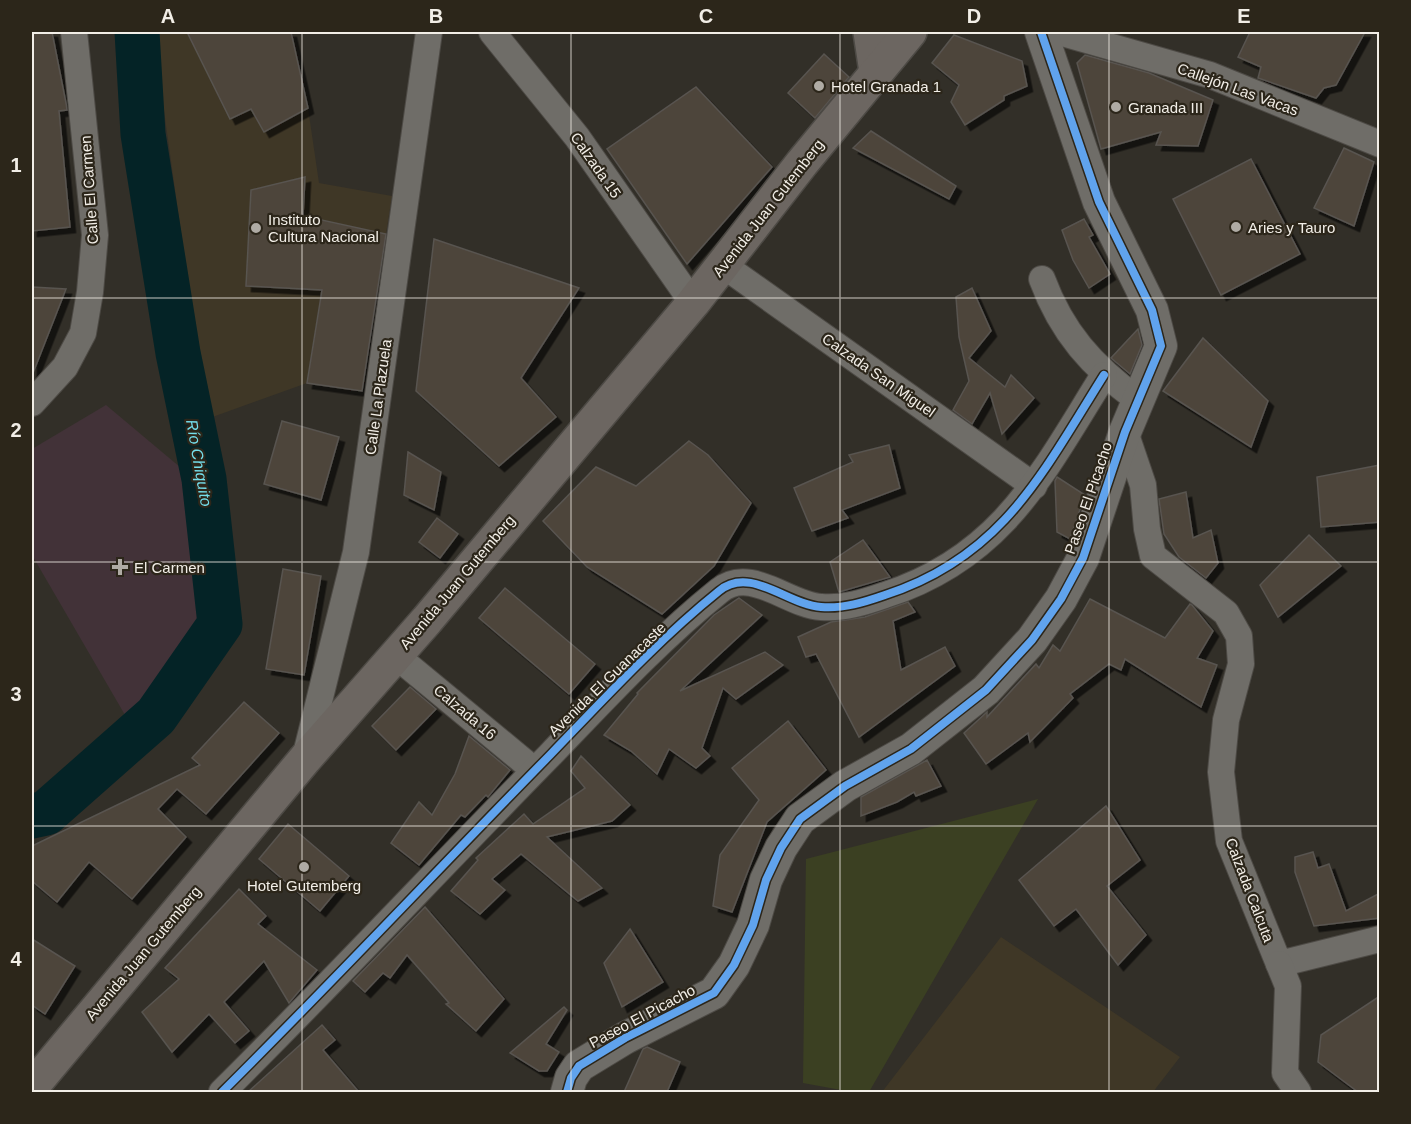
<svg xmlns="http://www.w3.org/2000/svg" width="1411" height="1124" viewBox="0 0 1411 1124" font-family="Helvetica,sans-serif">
	<defs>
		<filter id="shadow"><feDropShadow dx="5.5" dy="5.5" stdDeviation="0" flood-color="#0009"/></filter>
	</defs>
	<rect width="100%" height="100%" fill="#322f28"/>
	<!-- built -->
	<g fill="#3f3726">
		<path d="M153 32H291L308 108 319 183 392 196 386 234 332 223 307 383 207 419Z"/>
		<path d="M1001 937 1180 1057 1153 1092H882Z"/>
	</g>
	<!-- medical -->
	<path fill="#423238" d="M106 405 193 478 208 621 151 702 125 715 32 555V449Z"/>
	<!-- green -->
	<path fill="#3b4022" d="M1038 799 869 1092H852L803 1083 806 859Z"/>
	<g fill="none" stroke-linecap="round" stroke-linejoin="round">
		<!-- river -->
		<path stroke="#042326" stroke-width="45" d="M32 816 46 813 156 716 220 624 204 479 178 353 143 134 137 32"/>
	</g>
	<!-- building -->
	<g fill="#4e453b" stroke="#585450" stroke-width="1.5" filter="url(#shadow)">
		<path d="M32 32H52L66 103 67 110 59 111 70 227 32 231Z"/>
		<path d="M187 32H291L308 108 264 132 251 109 230 119Z"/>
		<path d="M1250 32H1365L1336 85 1324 88 1316 98 1258 78 1261 67 1238 57Z"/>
		<path d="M954 35 1022 61 1027 86 1004 96V100L965 125 951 102 959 85 932 63Z"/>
		<path d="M824 54 849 77 815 118 788 93Z"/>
		<path d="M1085 55 1149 73 1213 100 1198 146 1156 145 1161 132 1101 149 1077 63Z"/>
		<path d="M696 87 772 167 687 264 607 149Z"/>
		<path d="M871 131 956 186 949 199 853 148Z"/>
		<path d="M1344 148 1374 162 1354 226 1314 208Z"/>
		<path d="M1251 159 1300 254 1221 295 1173 199Z"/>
		<path d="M305 177 303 216 386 234 362 391 307 383 322 290 246 286 251 190Z"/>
		<path d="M1084 219 1093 235 1089 237 1110 274 1089 288 1073 260 1062 230Z"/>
		<path d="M434 239 579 288 521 378 556 417 499 466 416 391Z"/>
		<path d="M32 287 66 289 33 373H32Z"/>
		<path d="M972 288 991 331 969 358 1005 387 1011 375 1034 398 1002 434 990 393 972 424 953 410 969 381 959 337 956 297Z"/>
		<path d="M1138 329 1142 345 1130 374 1111 358Z"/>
		<path d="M1203 338 1268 401 1251 447 1163 391Z"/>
		<path d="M282 421 339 437 321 500 264 484Z"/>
		<path d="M689 441 708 455 751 503 714 566 662 614 587 567 543 521 596 467 636 486Z"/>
		<path d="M889 445 900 488 842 510 848 518 812 531 794 488 853 462 849 455Z"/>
		<path d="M408 452 441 472 434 510 404 495Z"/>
		<path d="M1380 465V522L1321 527 1317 477Z"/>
		<path d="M1057 477 1085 495 1070 539 1057 532 1055 481Z"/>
		<path d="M1186 492 1193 538 1211 530 1218 563 1206 578 1179 557 1164 534 1159 499Z"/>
		<path d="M437 518 458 534 440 558 419 542Z"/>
		<path d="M1309 535 1341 566 1278 617 1260 585Z"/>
		<path d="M863 540 890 577 839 592 830 562Z"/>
		<path d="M283 569 321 576 304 675 266 669Z"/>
		<path d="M505 588 595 664 569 694 479 618Z"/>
		<path d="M739 598 762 615 680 691 765 652 783 665 736 699 723 688 702 748 710 756 696 768 669 749 657 774 631 751 604 735 638 694 637 693 714 615Z"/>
		<path d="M1090 599 1165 638 1190 604 1192 605 1213 631 1197 658 1217 665 1201 707 1125 659 1121 670 1109 664 1070 694 1073 698 1030 742 1028 733 986 764 964 733 987 712V717L1036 664 1039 668 1053 645 1060 651Z"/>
		<path d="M908 602 915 612 893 621 901 670 945 647 955 666 859 737 816 654 806 657 798 637 831 622 865 617Z"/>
		<path d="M410 687 436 709 396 750 372 726Z"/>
		<path d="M244 702 279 733 206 814 177 789 158 809 186 837 132 899 89 862 57 902 32 881V846L200 765 192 758Z"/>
		<path d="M788 721 826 770 767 822 732 912 713 906 720 855 759 800 732 768Z"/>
		<path d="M469 736 510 770 488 797 486 795 465 817 461 815 419 865 391 843 419 802 432 815 455 774Z"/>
		<path d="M581 756 630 805 612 821 547 837 602 888 578 901 521 854 492 879 505 890 480 914 451 891 478 860 476 858 524 814 533 824 585 788 571 771Z"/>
		<path d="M927 760 941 786 916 796 914 792 897 802 861 816V797Z"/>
		<path d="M1106 806 1140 860 1107 886 1146 935 1118 965 1076 909 1054 926 1019 880Z"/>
		<path d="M288 824 349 876 320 911 259 859Z"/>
		<path d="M1313 852 1318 868 1329 864 1346 911 1380 893V918L1314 926 1295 872V857Z"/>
		<path d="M239 889 266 916 258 924 317 970 289 1003 264 961 224 1002 249 1031 235 1043 209 1014 172 1052 142 1012 179 979 165 968Z"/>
		<path d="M425 907 504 999 476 1031 446 1004 449 1003 407 955 390 978 383 973 365 992 353 981Z"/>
		<path d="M630 929 663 982 622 1007 604 963Z"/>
		<path d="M32 939 75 966 45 1014 32 1005Z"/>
		<path d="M1380 996V1092H1358L1318 1062 1321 1035Z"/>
		<path d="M564 1007 567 1010 546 1044 559 1052 547 1071H539L510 1053Z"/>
		<path d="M322 1025 335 1040 323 1050 359 1092H248Z"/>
		<path d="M647 1047 680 1062 667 1092H624L643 1049Z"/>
	</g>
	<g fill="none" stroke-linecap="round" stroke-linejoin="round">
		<!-- minor casing -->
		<g stroke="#4d4a45" stroke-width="28">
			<g id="minor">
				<path d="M492 32 577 137 693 303"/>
				<path d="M1059 32 1210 75 1380 144"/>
				<path d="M723 265 1034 486"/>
				<path d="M1042 279C1062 333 1092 366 1138 400"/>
				<path d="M32 403 65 367 83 333 90 292 95 235 74 32"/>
				<path d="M1125 432 1143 485 1147 529 1153 556 1226 613 1239 636 1241 664 1226 720 1221 772 1229 841 1279 964 1380 939"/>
				<path d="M395 655 534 770"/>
				<path d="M305 758 356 552 429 32"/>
				<path d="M1279 964 1288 986 1285 1073 1298 1092"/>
				<path d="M222 1092C333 982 440 867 550 755 604 699 658 640 719 591 750 565 788 605 821 607 843 609 865 602 885 595 1003 557 1043 472 1104 375"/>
			</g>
		</g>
		<!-- tertiary casing -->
		<g stroke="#4d4a45" stroke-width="34">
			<path id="tertiary" d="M567 1092 571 1078 579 1066 625 1038 714 993 734 965 753 925 766 880 781 848 800 819 845 786 911 749 986 690 1032 640 1061 599 1083 558 1125 432 1161 346 1152 310 1099 202 1041 32"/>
		</g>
		<!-- secondary casing -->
		<g stroke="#4d4a45" stroke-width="36">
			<g id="secondary">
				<path d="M870 32 876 72"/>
				<path d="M32 1087 305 759 427 620 693 303 802 163 910 32"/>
			</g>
		</g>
		<!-- minor -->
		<use href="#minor" stroke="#6f6d68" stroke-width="26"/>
		<!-- tertiary -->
		<use href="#tertiary" stroke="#6f6d68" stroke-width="32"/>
		<!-- secondary -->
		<use href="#secondary" stroke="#6c6661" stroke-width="33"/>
		<!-- cycleway casing -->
		<g stroke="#2c261a" stroke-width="11">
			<g id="cycleway">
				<path d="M222 1092C333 982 440 867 550 755 604 699 658 640 719 591 750 565 788 605 821 607 843 609 865 602 885 595 1003 557 1043 472 1104 375"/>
				<path d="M567 1092 571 1078 579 1066 625 1038 714 993 734 965 753 925 766 880 781 848 800 819 845 786 911 749 986 690 1032 640 1061 599 1083 558 1125 432 1161 346 1152 310 1099 202 1041 32"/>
			</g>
		</g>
		<!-- cycleway -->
		<use href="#cycleway" stroke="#60a3ed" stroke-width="8"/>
	</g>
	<!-- grid -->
	<path fill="none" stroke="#f2eee7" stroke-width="1.5" stroke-opacity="0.55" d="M302 32V1092M571 32V1092M840 32V1092M1109 32V1092M32 298H1380M32 562H1380M32 826H1380"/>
	<!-- markers -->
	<g fill="#afaba4" stroke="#2c261a" stroke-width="2">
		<circle cx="819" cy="86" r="6"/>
		<circle cx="1116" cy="107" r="6"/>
		<circle cx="1236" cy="227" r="6"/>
		<circle cx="256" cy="228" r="6"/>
		<path d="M117 558h6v6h6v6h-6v6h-6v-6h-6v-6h6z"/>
		<circle cx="304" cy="867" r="6"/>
	</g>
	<g text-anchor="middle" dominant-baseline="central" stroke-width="4.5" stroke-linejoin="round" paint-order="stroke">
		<!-- poi labels -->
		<g font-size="15" fill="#f2eee7" stroke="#2c261a" text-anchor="start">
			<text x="831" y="86">Hotel Granada 1</text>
			<text x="1128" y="107">Granada III</text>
			<text x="268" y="219">Instituto<tspan x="268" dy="17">Cultura Nacional</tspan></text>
			<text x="1248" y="227">Aries y Tauro</text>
			<text x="134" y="567">El Carmen</text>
			<text x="304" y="885" text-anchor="middle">Hotel Gutemberg</text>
		</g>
		<!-- street labels -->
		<g font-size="15" fill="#f2eee7" stroke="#2c261a">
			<text transform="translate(1238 89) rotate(20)">Callejón Las Vacas</text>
			<text transform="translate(596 165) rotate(55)">Calzada 15</text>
			<text transform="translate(89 190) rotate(-94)">Calle El Carmen</text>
			<text transform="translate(768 208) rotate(-52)">Avenida Juan Gutemberg</text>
			<text transform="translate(879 375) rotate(35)">Calzada San Miguel</text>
			<text transform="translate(378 397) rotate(-82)">Calle La Plazuela</text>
			<text transform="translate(1088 498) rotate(-71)">Paseo El Picacho</text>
			<text transform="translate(457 582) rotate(-50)">Avenida Juan Gutemberg</text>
			<text transform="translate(607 679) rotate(-44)">Avenida El Guanacaste</text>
			<text transform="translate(465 712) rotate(40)">Calzada 16</text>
			<text transform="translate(1250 890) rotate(69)">Calzada Calcuta</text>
			<text transform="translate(143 953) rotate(-50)">Avenida Juan Gutemberg</text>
			<text transform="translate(642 1016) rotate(-28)">Paseo El Picacho</text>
		</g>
		<!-- water labels -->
		<g font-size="16" font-style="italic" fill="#74deeb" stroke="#2c261a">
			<text transform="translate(199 463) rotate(80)">Río Chiquito</text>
		</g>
	</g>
	<!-- border -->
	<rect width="1411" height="1124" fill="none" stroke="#2c261a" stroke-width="66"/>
	<rect x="33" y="33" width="1345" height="1058" fill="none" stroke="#f2eee7" stroke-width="2"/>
	<g font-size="20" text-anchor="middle" font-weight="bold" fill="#f2eee7">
		<text x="168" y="23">A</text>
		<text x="436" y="23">B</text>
		<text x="706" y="23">C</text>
		<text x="974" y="23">D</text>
		<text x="1244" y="23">E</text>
		<text x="16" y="172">1</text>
		<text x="16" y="437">2</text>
		<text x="16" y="701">3</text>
		<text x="16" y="966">4</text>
	</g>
</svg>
